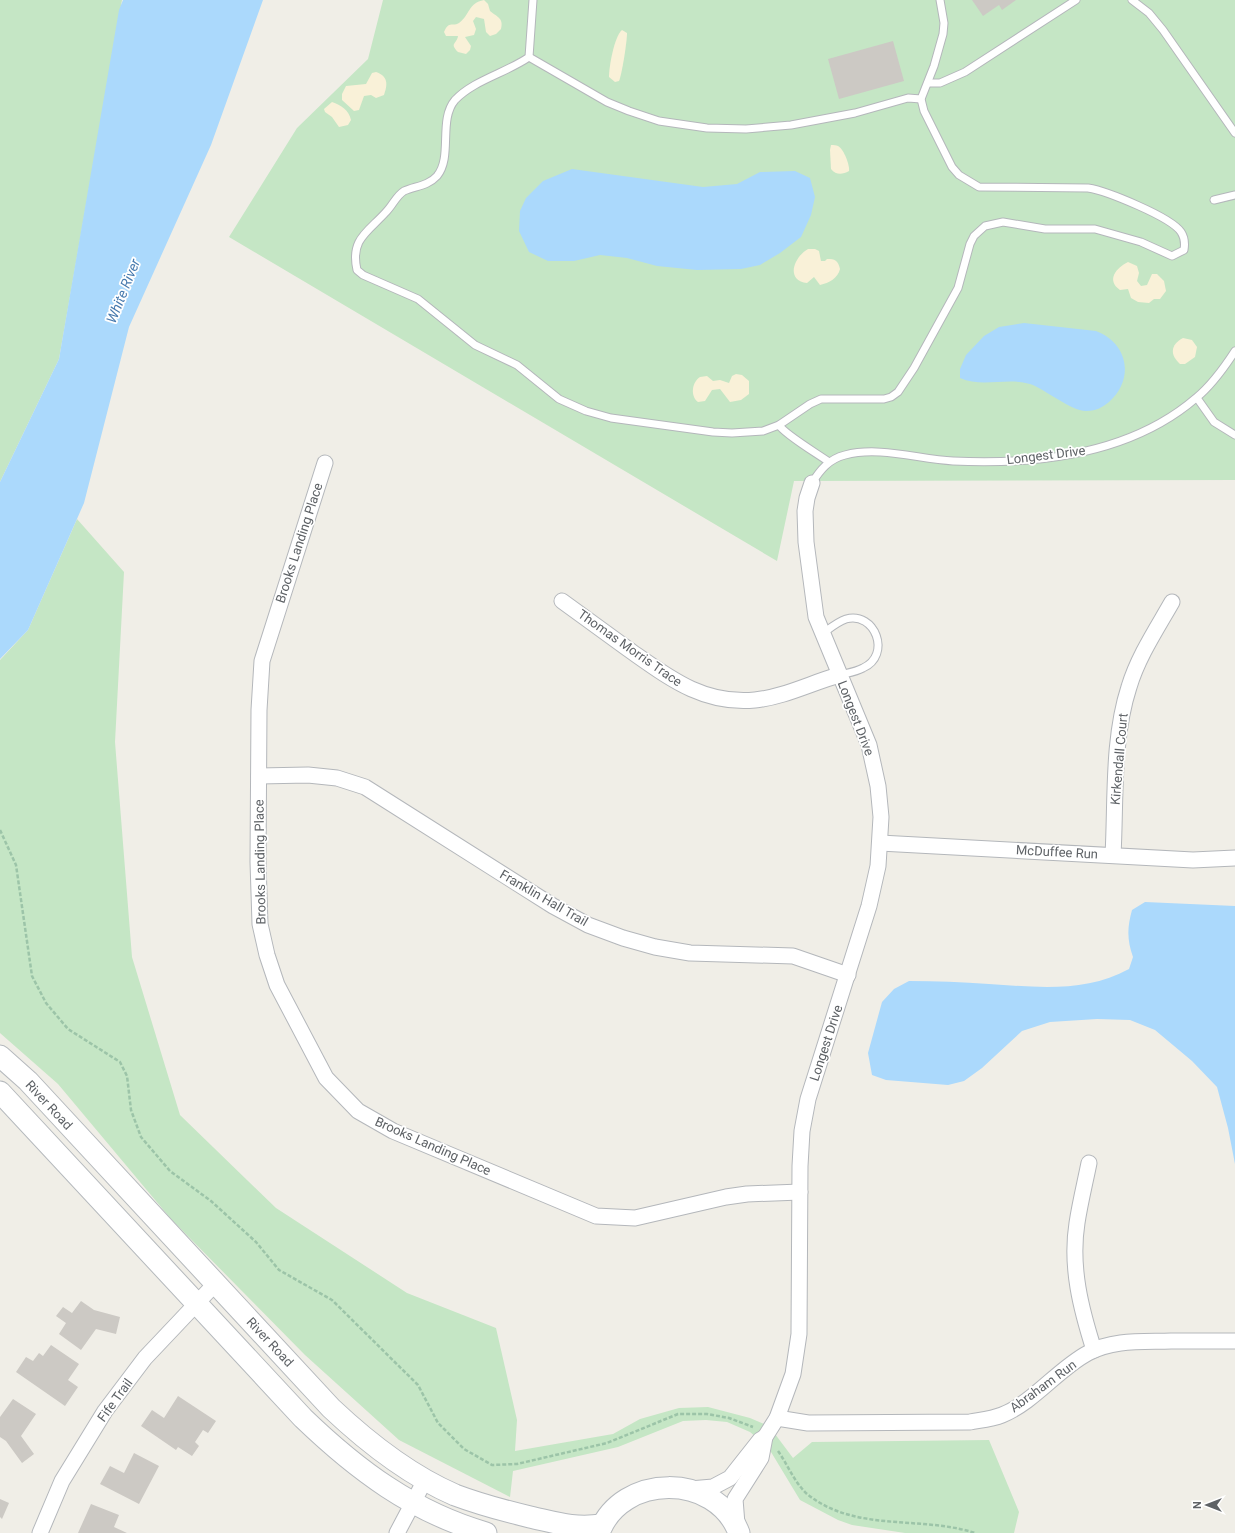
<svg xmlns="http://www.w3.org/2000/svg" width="1235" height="1533" viewBox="0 0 1235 1533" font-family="Roboto,sans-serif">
	<rect width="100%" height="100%" fill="#f0eee7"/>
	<!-- green -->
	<g fill="#c5e6c5">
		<path d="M0 0H122L59 359 0 482Z"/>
		<path d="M383 0H1235V480L794 481 777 561 229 237 297 128 368 59Z"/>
		<path d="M77 519 124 572 115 742 132 957 180 1115 276 1208 407 1293 496 1328 517 1420 515 1451 613 1434 640 1419 679 1408 708 1407 750 1418 769 1426 793 1458 812 1442 989 1440 1019 1512 1014 1533H905L852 1525 838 1520 800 1500 768 1447 750 1432 727 1422 706 1420 683 1421 618 1447 513 1471 510 1497 399 1440 305 1355 171 1219 58 1084 0 1033V660L28 630Z"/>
	</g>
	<!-- sand -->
	<g fill="#f9f1d8">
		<path d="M484 0 488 4 490 11C497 17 504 18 501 29L496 34 490 36 486 32 484 19 476 17 473 21 476 29 474 35 465 37 471 46 470 50 466 54 458 52C449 43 457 44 458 36H446L444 32C449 20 453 27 459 23 470 15 468 3 484 0Z"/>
		<path d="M622 30 627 33C627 42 622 74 619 81L615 82 609 77C609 67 614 37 622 30Z"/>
		<path d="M376 72C388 76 388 84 384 95L376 98 371 95 364 96 359 110 354 111 342 100V94L346 86 366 84 372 73Z"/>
		<path d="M332 102C341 105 349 110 351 120L348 125 339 127 332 117 325 112 324 109Z"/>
		<path d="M831 145C834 145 836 145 838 146 844 149 850 166 849 171 842 175 836 175 831 169L830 150Z"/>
		<path d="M808 249H815L819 251 821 261H825L827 259C835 259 838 260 840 269 838 278 829 283 820 285L814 277 807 283C785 280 794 257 808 249Z"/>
		<path d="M1128 262 1137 266 1139 273 1137 281 1141 286 1147 285 1152 274H1157L1164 281 1166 291 1160 299H1154L1149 303 1138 302 1131 298 1128 289 1120 290C1106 280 1116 268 1128 262Z"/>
		<path d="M1183 338 1192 340 1197 347 1195 357 1185 364H1180C1170 355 1170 345 1183 338Z"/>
		<path d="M736 374 742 375 749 381V394L741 400 730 402 720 389 712 390 705 401 698 402C690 396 692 382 700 377L707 376 713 381 720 380 729 383 732 376Z"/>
	</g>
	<!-- water -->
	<g fill="#abd9fc">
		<path d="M123 0H263L211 145 129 327 84 503 28 630 0 659V482L59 359 119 10Z"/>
		<path d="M572 169 703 187 737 184 760 172 795 171 810 178 815 197 811 215 801 237 780 253 760 265 741 269 697 270 657 266 627 258 600 255 574 261H548L529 252 519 231 520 211 526 198 543 181Z"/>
		<path d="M1024 323 1096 331C1128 343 1135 379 1109 402 1103 407 1096 411 1087 411 1072 412 1045 389 1030 384 1007 377 982 388 960 378V369L966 355 984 336 999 327Z"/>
		<path d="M1145 902 1235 906V1164L1228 1128 1217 1087 1192 1061 1155 1030 1130 1020 1097 1019 1050 1022 1022 1031 982 1068 964 1081 948 1085 886 1080 872 1075 868 1053 882 1002 894 989 909 981C936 981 962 982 989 984 1036 987 1086 993 1129 969L1133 957C1127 940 1127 928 1132 910Z"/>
	</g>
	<!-- building -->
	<g fill="#ccc9c4">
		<path d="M972 0H1016L1002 10 999 5 983 16Z"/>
		<path d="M893 41 904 81 839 99 828 59Z"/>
		<path d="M81 1301 94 1310 120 1317 116 1334 96 1329 81 1350 59 1334 66 1323 56 1316 63 1307 72 1313Z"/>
		<path d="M51 1345 79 1364 68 1380 78 1387 65 1406 16 1372 26 1357 33 1361 39 1353 43 1356Z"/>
		<path d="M178 1396 216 1421 208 1433 203 1430 195 1442 199 1446 192 1456 178 1447 176 1450 141 1426 152 1410 164 1418Z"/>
		<path d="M13 1399 36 1414 21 1436 34 1454 22 1463 6 1441 0 1437V1417Z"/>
		<path d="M134 1453 159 1466 139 1504 100 1484 110 1466 124 1473Z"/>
		<path d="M0 1499 9 1503 2 1519 0 1517Z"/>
		<path d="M91 1504 119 1515 114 1527 127 1533H78Z"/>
	</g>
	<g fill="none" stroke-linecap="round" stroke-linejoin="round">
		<!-- lane casing -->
		<g stroke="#b4b7bb" stroke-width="9">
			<g id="lane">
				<path d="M533 0 529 57C506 73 474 80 455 100 438 120 453 157 437 176 428 186 415 186 404 191 396 196 393 205 386 212 368 232 350 239 357 270L363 275 418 299 475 345 517 365 559 399 586 411 611 418 713 432 732 433 763 431 779 425 810 404 821 399H884L891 397 898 392 914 368 958 288 970 244 974 236 985 226 1003 222 1045 229H1095L1141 242 1172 256 1184 250C1185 244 1185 238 1181 232 1171 217 1107 191 1088 188L979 187 959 175 952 167 924 111 921 99 934 66 943 34 944 23 940 0"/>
				<path d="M1132 0 1149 13 1163 30 1235 133"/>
				<path d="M529 57 607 102 629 111 659 121 707 128 746 129 791 125 855 113 908 98 921 99"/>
				<path d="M928 83H940L965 72 1076 0"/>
				<path d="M1214 200 1235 195"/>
				<path d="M1197 398 1214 422 1235 435"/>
				<path d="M779 425C784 434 818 454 829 462"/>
				<path d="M812 483C820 470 829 459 845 455 879 446 918 459 953 461 1036 465 1131 454 1196 398 1212 385 1224 368 1235 351"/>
				<path d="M822 634C829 629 837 622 846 619 875 611 892 655 863 668 856 672 847 673 839 675"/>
			</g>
		</g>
		<!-- street casing -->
		<g stroke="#b4b7bb" stroke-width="17">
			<g id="street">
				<path d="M325 463 262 661 259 710 258 862 260 924 267 955 277 985 326 1078 358 1111 393 1131 596 1216 635 1218 726 1197 747 1194 800 1192"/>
				<path d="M562 601C584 617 606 633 628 649 668 677 703 705 755 700 784 697 811 683 839 675"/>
				<path d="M259 776 308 775 337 778 365 787 553 906 588 925 623 938 655 947 690 953 793 956 848 975"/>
				<path d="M880 843 1193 860 1235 858"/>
				<path d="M1113 855C1116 800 1112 739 1129 687 1138 657 1156 630 1172 602"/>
				<path d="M1089 1163C1085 1183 1080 1203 1077 1223 1070 1267 1081 1309 1094 1350"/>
				<path d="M777 1418 808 1423 970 1422C981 1420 992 1419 1002 1415 1034 1402 1058 1369 1088 1353 1113 1339 1144 1342 1171 1341 1193 1341 1214 1341 1235 1341"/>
				<path d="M690 1489 713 1487 730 1478 760 1440 765 1437"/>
				<path d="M737 1524 735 1499 761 1458 765 1437 777 1418 793 1374 799 1334 800 1166 802 1131 808 1099 869 906 878 866 881 817 878 786 869 745 816 617 806 542 805 511 807 498 812 483"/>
				<path d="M40 1533 62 1481 105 1411 145 1358 215 1284"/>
				<path d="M397 1533 425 1480"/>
			</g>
		</g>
		<!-- secondary casing -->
		<g stroke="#b5b9bd" stroke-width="23">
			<g id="secondary">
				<path d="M0 1056 28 1081 331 1408C367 1442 409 1475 455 1495 479 1504 505 1511 530 1517 557 1523 574 1529 602 1525"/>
				<path d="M0 1092 303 1418C357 1470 413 1512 486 1533"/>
				<path d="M599 1533C621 1473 716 1472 739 1533"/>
			</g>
		</g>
		<!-- path -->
		<g stroke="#9cc4a8" stroke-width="2.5" stroke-dasharray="4 2" stroke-linecap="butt">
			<path d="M0 830 16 865 32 976 46 1003 68 1029 120 1062 127 1076 131 1110 141 1137 170 1171 211 1201 256 1242 279 1270 332 1300 418 1385 438 1423 464 1449 492 1465 517 1464 607 1443 678 1414H707L729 1418 753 1427"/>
			<path d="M778 1451C788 1465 794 1482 807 1494 856 1533 919 1515 975 1533"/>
		</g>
		<!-- lane -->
		<use href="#lane" stroke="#fff" stroke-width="7"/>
		<!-- street -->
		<use href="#street" stroke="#fff" stroke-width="15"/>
		<!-- secondary -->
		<use href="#secondary" stroke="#fff" stroke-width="21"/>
	</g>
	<g text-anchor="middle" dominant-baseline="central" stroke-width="3.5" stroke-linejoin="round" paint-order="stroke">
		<!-- street labels -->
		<g font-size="13" fill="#5e6266" stroke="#fff">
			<text transform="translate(1046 455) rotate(-7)">Longest Drive</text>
			<text transform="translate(299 543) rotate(-72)">Brooks Landing Place</text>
			<text transform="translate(630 648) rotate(35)">Thomas Morris Trace</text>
			<text transform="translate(856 718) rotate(69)">Longest Drive</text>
			<text transform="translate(1119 759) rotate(-85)">Kirkendall Court</text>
			<text transform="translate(1057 852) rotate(3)">McDuffee Run</text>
			<text transform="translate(260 862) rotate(-91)">Brooks Landing Place</text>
			<text transform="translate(544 898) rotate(30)">Franklin Hall Trail</text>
			<text transform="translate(826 1043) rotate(-72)">Longest Drive</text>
			<text transform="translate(49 1105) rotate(47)">River Road</text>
			<text transform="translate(433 1146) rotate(24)">Brooks Landing Place</text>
			<text transform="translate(270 1342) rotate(47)">River Road</text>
			<text transform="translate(1043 1386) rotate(-36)">Abraham Run</text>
			<text transform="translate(115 1400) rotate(-54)">Fife Trail</text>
		</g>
		<!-- water labels -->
		<g font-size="14" font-style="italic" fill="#477aae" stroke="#fff">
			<text transform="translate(123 291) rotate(-68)">White River</text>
		</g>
	</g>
	<!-- north arrow -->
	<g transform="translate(1207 1505) rotate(270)" stroke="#ffffff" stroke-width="3" paint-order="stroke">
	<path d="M0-3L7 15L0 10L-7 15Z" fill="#5e6266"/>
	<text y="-6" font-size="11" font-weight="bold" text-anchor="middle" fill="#5e6266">N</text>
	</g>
</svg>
